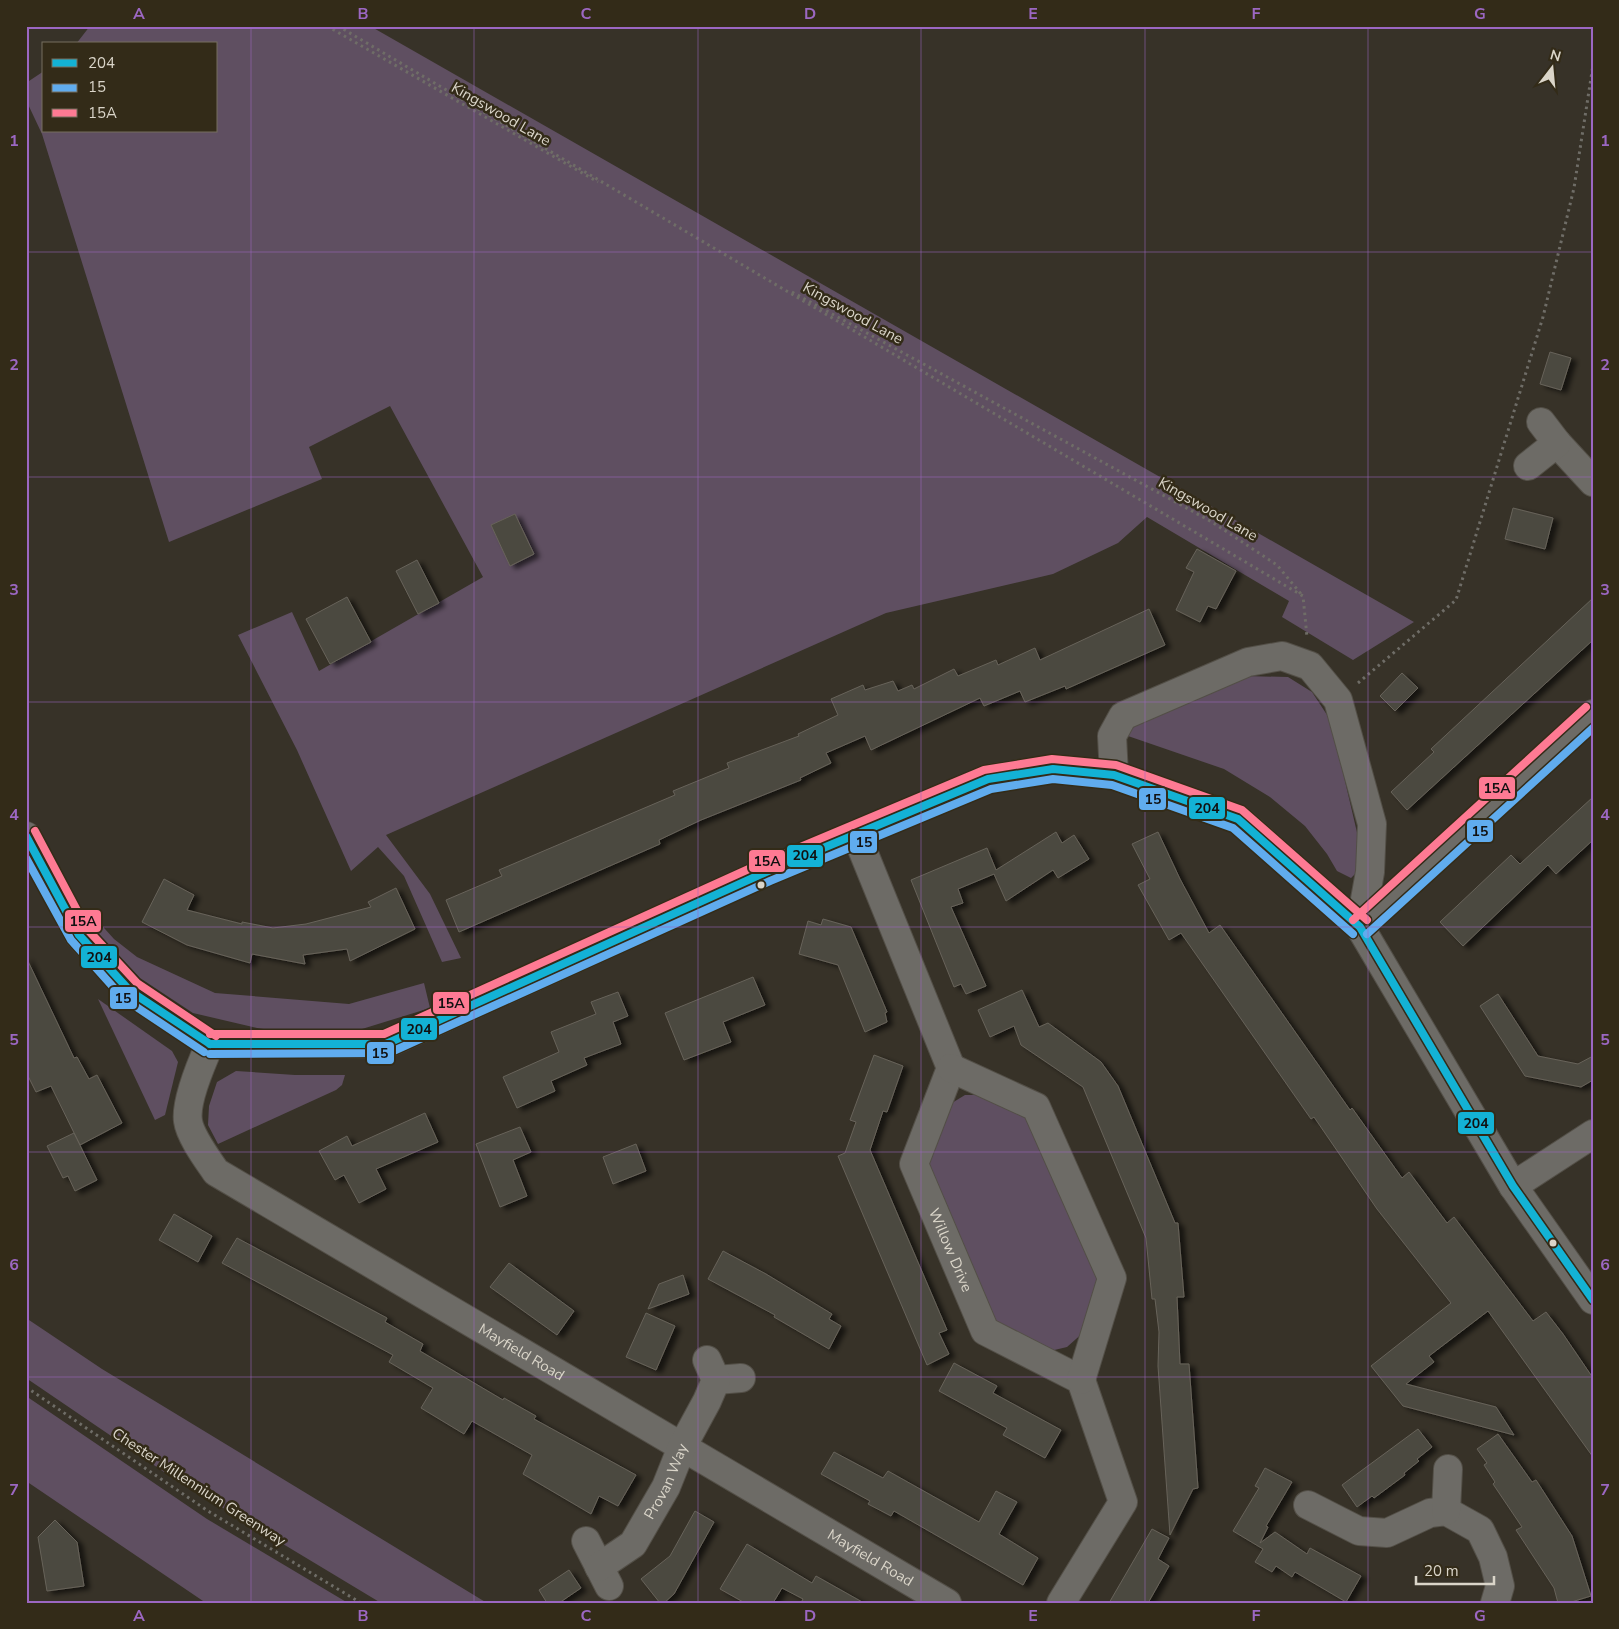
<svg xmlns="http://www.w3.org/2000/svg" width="1619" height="1629" viewBox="0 0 1619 1629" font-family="'Nunito Sans',sans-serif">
	<defs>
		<filter id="shadow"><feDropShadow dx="5.5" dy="3" stdDeviation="2.5" flood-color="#0009"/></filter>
	</defs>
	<rect width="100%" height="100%" fill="#373228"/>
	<!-- green -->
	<g fill="#5f4f61">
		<path d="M90 26H370L1414 622 1353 660 1282 617 1289 601 1147 517 1118 543 1053 574 886 613 386 835 430 894 461 958 442 962 404 876 378 847 351 871 297 750 238 635 292 612 319 671 483 577 390 406 309 447 322 479 169 542 42 134 26 100V83L44 71V131H216V44H76Z"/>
		<path d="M1244 676 1288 677 1312 692 1331 721 1359 841 1357 872 1351 878 1337 871 1327 854 1305 826 1270 797 1224 769 1128 736 1133 722Z"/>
		<path d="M96 919 114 939 137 957 215 993 349 1004 424 983 430 1008 349 1033 296 1034 257 1028 193 1013 140 978 87 921Z"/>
		<path d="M98 999 172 1051 178 1062 165 1115 155 1120Z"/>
		<path d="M236 1071 295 1075H345L342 1085 336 1090 218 1144 208 1125 209 1106 217 1082Z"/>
		<path d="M965 1095H990L1034 1118 1100 1272 1085 1331 1067 1347 1046 1352 993 1323 929 1163 947 1106Z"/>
		<path d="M26 1318 102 1369 487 1603H381L170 1476 26 1378Z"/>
		<path d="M26 1396 207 1519 348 1603H206L26 1481Z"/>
	</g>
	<!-- building -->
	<g fill="#4c483f" stroke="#67635a" filter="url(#shadow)">
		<path d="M1550 352 1571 358 1561 390 1540 384Z"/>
		<path d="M1513 508 1553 518 1545 549 1505 539Z"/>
		<path d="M515 514 534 554 510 566 491 525Z"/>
		<path d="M1197 549 1236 571 1216 609 1208 606 1200 622 1176 610 1194 572 1186 568Z"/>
		<path d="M417 560 439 603 418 614 396 571Z"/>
		<path d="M347 597 371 642 330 664 306 619Z"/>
		<path d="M1593 598V640L1407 810 1391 792 1434 752 1431 749Z"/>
		<path d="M1149 609 1165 645 1066 689 1065 686 1025 702 1020 691 984 706 980 698 871 750 865 736 826 753 831 763 800 778 801 780 701 820 659 840 660 844 459 932 446 900 502 876 499 870 675 795 673 791 729 768 727 763 799 736 798 734 838 715 831 699 863 685 865 690 893 681 898 691 912 685 914 689 954 669 958 676 996 660 998 665 1035 648 1040 660Z"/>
		<path d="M1402 673 1418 688 1395 711 1380 696Z"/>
		<path d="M1593 797V840L1556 874 1548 865 1463 946 1440 922 1511 855 1520 864Z"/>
		<path d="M1056 832 1062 843 1074 835 1089 859 1058 878 1053 870 1006 901 994 874 958 889 963 903 951 907 986 986 966 994 961 984 954 987 911 880 987 848 996 870Z"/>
		<path d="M1158 832 1180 879 1209 933 1220 925 1350 1110 1352 1108 1402 1178 1409 1172 1447 1223 1454 1217 1533 1321 1546 1312 1563 1334 1593 1378V1457L1488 1311 1429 1356 1434 1362 1406 1384 1496 1407 1514 1435 1403 1406 1371 1366 1451 1303 1377 1209 1314 1117 1311 1119 1181 933 1169 940 1138 885 1150 879 1132 844Z"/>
		<path d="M164 879 194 895 187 910 242 924V922L273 928 306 924 371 907 368 902 396 888 415 929 350 961 347 949 303 955 305 964 252 954 250 963 187 945 142 922Z"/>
		<path d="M823 919 851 927 887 1012 885 1013 887 1022 865 1032 838 965 799 954 808 921 821 925Z"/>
		<path d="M26 957 74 1058 77 1057 89 1079 97 1075 122 1123 80 1145 51 1086 36 1092 26 1072Z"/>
		<path d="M753 977 765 1005 723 1022 731 1042 684 1060 665 1013Z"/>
		<path d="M1022 990 1039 1027 1048 1023 1101 1062 1118 1086 1175 1223H1178L1184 1297H1177L1180 1364H1189L1198 1488 1193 1489 1170 1535 1158 1366 1159 1332 1155 1299H1152L1146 1238 1083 1087 1021 1045 1014 1026 990 1037 978 1010Z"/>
		<path d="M618 992 628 1016 613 1022 621 1044 584 1058 587 1065 551 1081 555 1091 517 1108 503 1077 559 1052 551 1032 596 1014 591 1002Z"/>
		<path d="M1498 994 1538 1056 1578 1064 1593 1056V1080L1581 1087 1525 1076 1480 1006Z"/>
		<path d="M874 1055 903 1066 887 1112 883 1111 870 1150 947 1330 939 1333 949 1354 927 1365 838 1156 845 1153 856 1122 850 1120Z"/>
		<path d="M425 1113 438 1142 376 1169 386 1189 359 1203 344 1175 335 1180 319 1151 347 1136 352 1146Z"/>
		<path d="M520 1127 531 1152 513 1160 527 1196 500 1207 476 1144Z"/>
		<path d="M74 1133 97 1180 75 1191 68 1176 63 1178 47 1146Z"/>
		<path d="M636 1144 646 1171 613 1184 603 1157Z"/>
		<path d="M174 1214 212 1236 198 1262 159 1240Z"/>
		<path d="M237 1238 387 1318 385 1322 423 1344 420 1351 503 1400 504 1398 536 1416 534 1419 636 1475 618 1506 599 1496 591 1514 523 1474 532 1455 472 1421 464 1434 421 1408 433 1388 389 1362 393 1355 222 1263Z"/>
		<path d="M723 1251 766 1274 832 1314 829 1319 841 1326 829 1349 774 1317 775 1315 708 1279Z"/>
		<path d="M509 1263 574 1311 557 1335 490 1287Z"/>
		<path d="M683 1275 689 1294 648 1309 659 1284Z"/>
		<path d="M646 1313 675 1326 656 1370 626 1357Z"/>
		<path d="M954 1363 997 1386 993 1393 1061 1430 1045 1458 1003 1435 1007 1428 939 1391Z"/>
		<path d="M1418 1429 1432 1447 1417 1459 1419 1461 1404 1473 1405 1475 1374 1498 1372 1496 1357 1507 1342 1485Z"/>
		<path d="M1498 1434 1532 1482 1536 1480 1572 1536 1591 1596 1568 1603H1558L1554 1588 1516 1530 1522 1527 1493 1484 1495 1482 1484 1465 1487 1463 1477 1449Z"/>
		<path d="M834 1452 883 1478 888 1471 979 1522 996 1491 1017 1502 999 1534 1038 1558 1023 1585 894 1511 891 1516 868 1504 870 1501 821 1474Z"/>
		<path d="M1265 1468 1292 1482 1266 1526 1268 1527 1260 1543 1275 1532 1307 1554 1310 1548 1361 1576 1346 1602 1295 1572 1292 1577 1276 1566 1272 1572 1255 1562 1263 1549 1233 1531 1259 1488 1255 1486Z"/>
		<path d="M695 1511 714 1522 674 1594 664 1603H660L641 1579 670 1556Z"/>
		<path d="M55 1520 77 1542 84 1586 47 1591 38 1537Z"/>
		<path d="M1152 1529 1169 1538 1158 1559 1169 1566 1148 1603H1109Z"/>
		<path d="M747 1544 812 1583 816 1576 864 1603H801L803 1599 782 1588 773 1603H745L720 1589Z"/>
		<path d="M569 1570 581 1588 559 1603H547L539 1590Z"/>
	</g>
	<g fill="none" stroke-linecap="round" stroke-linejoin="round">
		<!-- minor casing -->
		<g stroke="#534f47" stroke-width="30">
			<g id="minor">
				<path d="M1557 443 1593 482"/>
				<path d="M1528 466 1557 443 1541 422"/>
				<path d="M1114 775 1112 736 1123 716 1248 662 1282 656 1310 666 1338 700 1372 824 1370 872 1360 927"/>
				<path id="s1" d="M856 834 951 1068 914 1164 985 1331 1081 1380 1123 1502 1061 1603"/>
				<path d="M26 836 79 935 130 991 210 1044"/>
				<path d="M1360 927 1593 714"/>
				<path d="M210 1044H386L766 872 988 779 1053 769 1114 775 1238 819 1360 927 1513 1186 1593 1300"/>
				<path id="s2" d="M210 1044C202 1062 185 1102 188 1121 190 1136 208 1160 216 1172L947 1603"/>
				<path d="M951 1068 1036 1107 1112 1278 1081 1380"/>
				<path d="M1513 1186 1593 1134"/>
				<path d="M716 1380 741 1378"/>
				<path d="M1308 1505 1359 1531 1387 1533 1430 1513 1446 1511 1480 1530 1493 1557 1500 1586 1495 1603"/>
				<path d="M1446 1511 1448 1469"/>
				<path d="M586 1541 609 1586"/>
				<path id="s3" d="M599 1567 633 1544 666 1487 682 1447 707 1401 716 1380 707 1360"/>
			</g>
		</g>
		<!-- path -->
		<g stroke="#6f6d67" stroke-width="3" stroke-dasharray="2.5 4" stroke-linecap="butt">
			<path d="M327 26 598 182"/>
			<path d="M338 26 1303 596 1307 637"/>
			<path d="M792 292 1212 522 1277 565 1301 594"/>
			<path d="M1358 683 1456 600 1543 317 1574 188 1593 65"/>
			<path d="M26 1387 208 1511 361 1603"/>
		</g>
		<!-- minor -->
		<use href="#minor" stroke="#6d6b66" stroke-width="28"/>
		<!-- bus-1 casing -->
		<g stroke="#332b18" stroke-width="11">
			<g id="bus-1">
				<path d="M26 836 79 935 130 991 210 1044"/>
				<path d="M210 1044H386L766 872 988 779 1053 769 1114 775 1238 819 1360 927 1513 1186 1593 1300"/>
			</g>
		</g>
		<!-- bus-2 casing -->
		<g stroke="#332b18" stroke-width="11">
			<g id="bus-2">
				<path d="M26 858 71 940 123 998 204 1052"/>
				<path d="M1367 934 1593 728"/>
				<path d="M210 1054 389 1053 770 881 991 789 1053 779 1112 785 1233 828 1353 934"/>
			</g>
		</g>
		<!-- bus-3 casing -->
		<g stroke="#332b18" stroke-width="11">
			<g id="bus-3">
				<path d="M35 831 87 929 137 983 216 1036"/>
				<path d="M1353 920 1586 707"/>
				<path d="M210 1034H384L762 863 984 770 1052 759 1116 765 1242 810 1367 920"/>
			</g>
		</g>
		<!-- bus-1 -->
		<use href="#bus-1" stroke="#13b2d5" stroke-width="8"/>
		<!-- bus-2 -->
		<use href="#bus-2" stroke="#60acee" stroke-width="8"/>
		<!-- bus-3 -->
		<use href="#bus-3" stroke="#fe7a93" stroke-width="8"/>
	</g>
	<!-- grid -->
	<path fill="none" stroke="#9c67c2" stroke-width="1" stroke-opacity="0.55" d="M251 26V1603M474 26V1603M698 26V1603M921 26V1603M1145 26V1603M1368 26V1603M26 252H1593M26 477H1593M26 702H1593M26 927H1593M26 1152H1593M26 1377H1593"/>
	<!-- markers -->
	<g fill="#dad5c9" stroke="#332b18" stroke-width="2">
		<circle cx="761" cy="885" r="4.5"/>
		<circle cx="1553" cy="1243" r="4.5"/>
	</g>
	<g text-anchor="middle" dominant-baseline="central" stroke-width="5" stroke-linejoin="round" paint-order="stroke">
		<!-- street labels -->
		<g font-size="15" fill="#dad5c9" stroke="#332b18">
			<text transform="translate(501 114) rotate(30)">Kingswood Lane</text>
			<text transform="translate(853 313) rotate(29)">Kingswood Lane</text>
			<text transform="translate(1208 509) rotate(30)">Kingswood Lane</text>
			<text stroke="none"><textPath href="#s1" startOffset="449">Willow Drive</textPath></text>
			<text stroke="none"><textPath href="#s2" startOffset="494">Mayfield Road</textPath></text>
			<text stroke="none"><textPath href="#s3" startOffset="112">Provan Way</textPath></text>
			<text transform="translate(199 1487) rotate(33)">Chester Millennium Greenway</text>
			<text stroke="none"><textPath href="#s2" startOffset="899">Mayfield Road</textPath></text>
		</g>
	</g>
	<g stroke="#332b18" stroke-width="2">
		<rect x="1478" y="776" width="38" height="24" rx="5" fill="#fe7a93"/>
		<rect x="1138" y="787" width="29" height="24" rx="5" fill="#60acee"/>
		<rect x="1188" y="796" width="38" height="24" rx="5" fill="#13b2d5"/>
		<rect x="1466" y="819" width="28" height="24" rx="5" fill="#60acee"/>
		<rect x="849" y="830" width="29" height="24" rx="5" fill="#60acee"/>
		<rect x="786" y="844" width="38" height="24" rx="5" fill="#13b2d5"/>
		<rect x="748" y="849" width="38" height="24" rx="5" fill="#fe7a93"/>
		<rect x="64" y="909" width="38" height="24" rx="5" fill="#fe7a93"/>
		<rect x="80" y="945" width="38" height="24" rx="5" fill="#13b2d5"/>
		<rect x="109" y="986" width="29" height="24" rx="5" fill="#60acee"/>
		<rect x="432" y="991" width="38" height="24" rx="5" fill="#fe7a93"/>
		<rect x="400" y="1017" width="38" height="24" rx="5" fill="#13b2d5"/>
		<rect x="366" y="1041" width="29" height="24" rx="5" fill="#60acee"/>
		<rect x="1457" y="1111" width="38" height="24" rx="5" fill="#13b2d5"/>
	</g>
	<g font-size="14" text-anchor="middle" font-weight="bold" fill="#111">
		<text x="1497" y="793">15A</text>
		<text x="1153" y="804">15</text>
		<text x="1207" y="813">204</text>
		<text x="1480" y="836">15</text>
		<text x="864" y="847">15</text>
		<text x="805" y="860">204</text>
		<text x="767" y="866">15A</text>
		<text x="83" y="926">15A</text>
		<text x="99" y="962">204</text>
		<text x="123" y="1003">15</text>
		<text x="451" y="1008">15A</text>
		<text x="419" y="1034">204</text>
		<text x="380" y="1058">15</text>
		<text x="1476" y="1128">204</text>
	</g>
	<!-- border -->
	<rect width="1619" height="1629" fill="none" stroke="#332b18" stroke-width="55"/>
	<!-- legend -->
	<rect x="42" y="42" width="175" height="90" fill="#332b18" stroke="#766f5f"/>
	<rect x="52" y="59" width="25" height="8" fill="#13b2d5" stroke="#766f5f"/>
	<text x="88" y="68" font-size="15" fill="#dad5c9">204</text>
	<rect x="52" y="84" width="25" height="8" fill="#60acee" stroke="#766f5f"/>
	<text x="88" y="92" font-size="15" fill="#dad5c9">15</text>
	<rect x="52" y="109" width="25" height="8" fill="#fe7a93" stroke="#766f5f"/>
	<text x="88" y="118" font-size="15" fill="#dad5c9">15A</text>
	<!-- north arrow -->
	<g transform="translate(1552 68) rotate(16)" stroke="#332b18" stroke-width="4" paint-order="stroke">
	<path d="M0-4L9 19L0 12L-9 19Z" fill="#dad5c9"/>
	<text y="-8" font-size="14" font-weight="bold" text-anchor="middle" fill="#dad5c9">N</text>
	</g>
	<!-- scale -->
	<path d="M1416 1576v8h78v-8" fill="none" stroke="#dad5c9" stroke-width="2.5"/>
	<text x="1424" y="1576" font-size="15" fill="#dad5c9" stroke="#332b18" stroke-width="4" paint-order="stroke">20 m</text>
	<rect x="28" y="28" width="1564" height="1574" fill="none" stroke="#9c67c2" stroke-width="2"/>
	<g font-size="16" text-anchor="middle" font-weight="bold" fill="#9c67c2">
		<text x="139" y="19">A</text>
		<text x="363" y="19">B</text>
		<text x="586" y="19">C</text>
		<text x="810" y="19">D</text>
		<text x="1033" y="19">E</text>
		<text x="1256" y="19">F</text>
		<text x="1480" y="19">G</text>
		<text x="14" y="146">1</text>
		<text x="1605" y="146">1</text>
		<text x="14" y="370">2</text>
		<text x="1605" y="370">2</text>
		<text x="14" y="595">3</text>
		<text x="1605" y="595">3</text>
		<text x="14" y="820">4</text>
		<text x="1605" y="820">4</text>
		<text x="14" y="1045">5</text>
		<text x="1605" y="1045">5</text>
		<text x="14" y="1270">6</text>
		<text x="1605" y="1270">6</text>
		<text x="14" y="1495">7</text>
		<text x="1605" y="1495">7</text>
		<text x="139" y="1621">A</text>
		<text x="363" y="1621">B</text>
		<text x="586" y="1621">C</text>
		<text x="810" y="1621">D</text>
		<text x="1033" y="1621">E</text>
		<text x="1256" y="1621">F</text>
		<text x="1480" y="1621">G</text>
	</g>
</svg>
